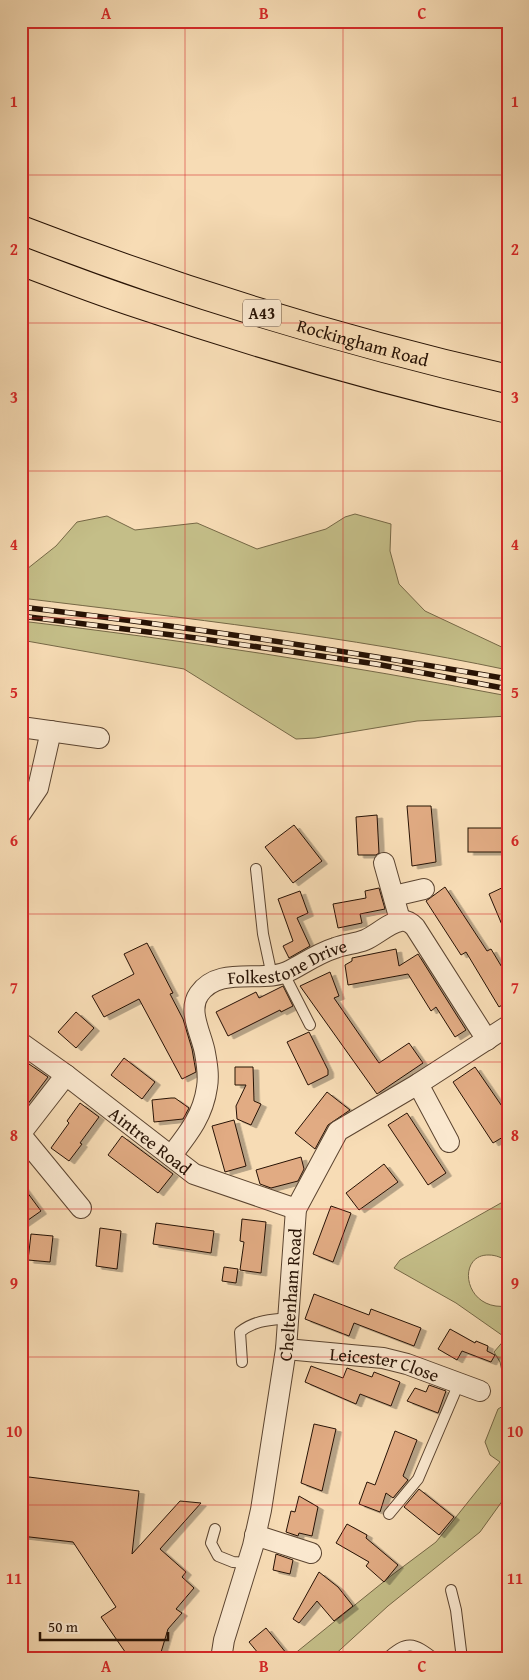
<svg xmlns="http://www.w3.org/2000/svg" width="529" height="1680" viewBox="0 0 529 1680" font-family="'Gentium Book Plus',serif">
	<defs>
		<filter id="shadow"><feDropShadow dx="5.5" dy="3" stdDeviation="0" flood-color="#0004"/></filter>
	</defs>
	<rect width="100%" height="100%" fill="#f7dcb5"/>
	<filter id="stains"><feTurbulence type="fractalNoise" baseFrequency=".004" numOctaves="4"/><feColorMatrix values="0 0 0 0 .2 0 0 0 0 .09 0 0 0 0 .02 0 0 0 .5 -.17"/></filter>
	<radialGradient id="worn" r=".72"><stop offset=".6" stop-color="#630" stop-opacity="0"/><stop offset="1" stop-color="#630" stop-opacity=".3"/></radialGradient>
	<!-- green -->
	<g fill="#c4be88" stroke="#766846">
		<path d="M355 514 391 524 390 551 399 584 425 611 508 650V670C347 636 184 618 21 598V569H27L56 546 77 522 107 516 135 530 197 523 257 549 326 529 345 517Z"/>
		<path d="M21 621C184 640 347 665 508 696V716L417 721 315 738 296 739 184 669 21 640Z"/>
		<path d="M508 1199V1261C502 1258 496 1255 489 1255 456 1254 463 1312 508 1306V1376L502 1371 500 1362 494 1352 506 1338 456 1303 394 1268 400 1260Z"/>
		<path d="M508 1403V1493L480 1532 388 1606 330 1659H288L392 1575 436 1542 500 1462 490 1455 485 1442 498 1409Z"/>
	</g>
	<!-- building -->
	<g fill="#e1ab83" stroke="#271204" filter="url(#shadow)">
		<path d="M407 806H431L436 862 412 866Z"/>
		<path d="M377 815 379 853 376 855H358L356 817Z"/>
		<path d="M294 825 322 861 293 883 265 847Z"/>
		<rect x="468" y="828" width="40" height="24"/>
		<path d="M508 885V939L489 894Z"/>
		<path d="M445 887 487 951 491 949 506 974 503 976 508 984V1001L499 1007 466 952 461 955 426 901Z"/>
		<path d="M379 888 385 909 360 914 362 923 338 928 333 904 366 898 365 891Z"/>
		<path d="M300 891 308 913 297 918 310 946 289 958 283 946 293 941 278 899Z"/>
		<path d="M147 943 173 993 170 994 183 1019 192 1049 196 1072 182 1079 139 999 104 1017 92 996 134 974 124 954Z"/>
		<path d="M396 949 399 966 418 954 466 1030 455 1037 436 1007 431 1011 408 974 348 985 345 965 352 961V958Z"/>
		<path d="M330 972 339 996 334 998 379 1063 409 1043 423 1063 377 1094 300 986Z"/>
		<path d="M283 986 293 1006 281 1012 280 1010 228 1036 216 1012 256 992 259 998Z"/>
		<path d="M76 1012 94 1028 76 1048 58 1032Z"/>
		<path d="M309 1032 328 1070V1075L308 1085 287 1042Z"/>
		<path d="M124 1058 155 1082 142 1099 111 1075Z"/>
		<path d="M29 1064 48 1077 21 1113V1074Z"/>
		<path d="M235 1067H253L254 1101 261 1104 251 1125 237 1119 236 1106 246 1085H235Z"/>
		<path d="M475 1067 508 1115V1134L493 1143 453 1082Z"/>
		<path d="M327 1092 350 1110 328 1125 315 1149 295 1133Z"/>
		<path d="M171 1098H175L189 1108 183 1119 154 1122 152 1100Z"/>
		<path d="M80 1103 99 1117 80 1143 82 1144 69 1161 51 1148 69 1123 67 1121Z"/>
		<path d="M407 1113 446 1173 428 1185 388 1125Z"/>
		<path d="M234 1120 246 1166 225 1172 212 1126Z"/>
		<path d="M122 1136 173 1174 158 1193 108 1155Z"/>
		<path d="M301 1157 304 1169 298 1181 271 1188 260 1184 256 1170Z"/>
		<path d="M384 1164 398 1182 359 1210 346 1193Z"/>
		<path d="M21 1184 41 1211 21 1225Z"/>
		<path d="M331 1206 351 1213 333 1262 313 1254Z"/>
		<path d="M242 1219 266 1222 261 1273 240 1270 244 1242 240 1241Z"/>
		<path d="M156 1223 214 1231 211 1253 153 1244Z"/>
		<path d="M100 1228 121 1231 117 1269 96 1266Z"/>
		<path d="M31 1234 53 1236 50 1262 28 1260Z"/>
		<path d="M224 1267 238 1269 236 1283 222 1281Z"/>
		<path d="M314 1294 369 1315 371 1309 421 1328 414 1346 354 1323 349 1336 305 1319Z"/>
		<path d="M450 1329 475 1343 476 1341 488 1346 487 1351 495 1355 491 1362 462 1351 457 1360 438 1349Z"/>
		<path d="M311 1366 343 1378 347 1368 372 1377 374 1372 400 1382 391 1406 360 1394 356 1404 305 1382Z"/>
		<path d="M429 1385 446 1391 438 1413 407 1401 415 1388 426 1392Z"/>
		<path d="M314 1424 336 1429 322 1491 301 1483Z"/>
		<path d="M395 1431 417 1440 403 1476 408 1480 393 1498 386 1493 380 1512 359 1504 367 1482 375 1485Z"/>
		<path d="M21 1476 139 1491 132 1554 180 1501 201 1503 160 1549 186 1572 182 1577 194 1588 176 1609 182 1613 168 1629 159 1659H130L101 1617 116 1607 73 1542 21 1536Z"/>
		<path d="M419 1489 454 1517 439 1535 404 1507Z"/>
		<path d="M299 1496 318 1507 312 1536 299 1533 298 1536 286 1532 291 1511 295 1512Z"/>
		<path d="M347 1524 367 1535 366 1538 398 1565 384 1582 366 1566 369 1562 336 1543Z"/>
		<path d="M276 1554 293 1560 290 1574 273 1570Z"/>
		<path d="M319 1572 338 1587 353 1606 334 1621 317 1601 299 1623 293 1619Z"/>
		<path d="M266 1628 291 1659H263L249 1642Z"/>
	</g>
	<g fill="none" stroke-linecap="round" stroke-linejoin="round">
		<!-- service casing -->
		<g stroke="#5b4430" stroke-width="12">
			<g id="service">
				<path d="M256 869 263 934 272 976"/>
				<path d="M284 974 310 1025"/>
				<path d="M242 1362 240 1332C255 1320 270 1320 288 1318"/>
				<path d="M389 1514 418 1479 459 1383"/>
				<path d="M215 1529 211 1543 218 1556 233 1562 247 1563"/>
				<path d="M451 1590 456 1610 462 1659"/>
				<path d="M386 1659C407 1640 413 1642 435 1659"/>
			</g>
		</g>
		<!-- minor casing -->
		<g stroke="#5b4430" stroke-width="22">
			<g id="minor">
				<path d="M21 727 99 738"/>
				<path d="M21 813 38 788 51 731"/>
				<path d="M384 863 400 920"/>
				<path d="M394 896 424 889"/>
				<path id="s1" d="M21 1043 66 1075 194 1174 296 1209"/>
				<path d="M418 1084 449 1142"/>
				<path d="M21 1133 66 1075"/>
				<path d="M21 1135 81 1208"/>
				<path id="s2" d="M171 1156C188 1134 203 1116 207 1087 209 1075 207 1064 205 1053 202 1035 187 1011 199 994 220 964 263 985 291 970 306 962 319 953 335 948 345 944 355 944 365 940 375 936 390 922 401 921 407 920 411 923 415 927L487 1040"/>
				<path id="s3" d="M286 1349 383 1358 407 1364 480 1391"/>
				<path d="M255 1535 311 1553"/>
				<path id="s4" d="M221 1659 224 1640 253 1546 261 1510 286 1349 296 1209 338 1131 418 1084 508 1026"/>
			</g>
		</g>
		<!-- trunk casing -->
		<g stroke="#271204" stroke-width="30">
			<g id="trunk">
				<path id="s5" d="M21 230C179 291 342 341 508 379"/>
				<path d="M21 261C60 276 99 291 139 304 260 345 383 380 508 409"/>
			</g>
		</g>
		<!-- service -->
		<use href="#service" stroke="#fae8cf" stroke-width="10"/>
		<!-- minor -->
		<use href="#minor" stroke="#fae8cf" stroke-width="20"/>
		<!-- trunk -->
		<use href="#trunk" stroke="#f7dcb5" stroke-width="28"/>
		<!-- rail casing -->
		<g stroke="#271204" stroke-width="5.5">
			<g id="rail">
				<path d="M21 607C184 626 346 651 508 679"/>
				<path d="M21 616 196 638 376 664 508 689"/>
			</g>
		</g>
		<!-- rail -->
		<use href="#rail" stroke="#fae8cf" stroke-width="4" stroke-dasharray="11" stroke-linecap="butt"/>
	</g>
	<!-- grid -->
	<path fill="none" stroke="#d62828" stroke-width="1" stroke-opacity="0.55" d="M185 21V1659M343 21V1659M21 175H508M21 323H508M21 471H508M21 618H508M21 766H508M21 914H508M21 1062H508M21 1209H508M21 1357H508M21 1505H508"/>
	<g text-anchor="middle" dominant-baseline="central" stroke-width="4.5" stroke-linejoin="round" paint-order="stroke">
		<!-- shield labels -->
		<rect fill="#fae8cf" stroke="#665241" stroke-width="1" x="243" y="299.5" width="38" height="27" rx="4"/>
		<g font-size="16" font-weight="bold" fill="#271204">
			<text x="262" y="313">A43</text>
		</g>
		<!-- street labels -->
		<g font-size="18" fill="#271204" stroke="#fae8cf">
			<text stroke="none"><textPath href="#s5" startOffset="360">Rockingham Road</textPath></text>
			<text stroke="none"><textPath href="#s2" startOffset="271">Folkestone Drive</textPath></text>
			<text stroke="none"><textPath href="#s1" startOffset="162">Aintree Road</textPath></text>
			<text stroke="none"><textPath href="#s4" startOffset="372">Cheltenham Road</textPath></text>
			<text stroke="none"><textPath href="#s3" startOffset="100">Leicester Close</textPath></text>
		</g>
	</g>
	<!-- margin -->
	<rect width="529" height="1680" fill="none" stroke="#f7dcb5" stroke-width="55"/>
	<!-- scale -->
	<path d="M40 1632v8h128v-8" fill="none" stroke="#271204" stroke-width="2.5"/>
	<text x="48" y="1632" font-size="15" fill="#271204" stroke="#fae8cf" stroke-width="4" paint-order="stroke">50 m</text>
	<rect x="28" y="28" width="474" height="1624" fill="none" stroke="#d62828" stroke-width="2"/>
	<g font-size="16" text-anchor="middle" font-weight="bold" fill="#d62828">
		<text x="106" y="19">A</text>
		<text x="264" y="19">B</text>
		<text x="422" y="19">C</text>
		<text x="14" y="107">1</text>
		<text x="515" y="107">1</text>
		<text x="14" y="255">2</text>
		<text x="515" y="255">2</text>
		<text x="14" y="403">3</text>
		<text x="515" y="403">3</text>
		<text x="14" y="550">4</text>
		<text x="515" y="550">4</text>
		<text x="14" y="698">5</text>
		<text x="515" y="698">5</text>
		<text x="14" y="846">6</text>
		<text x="515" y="846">6</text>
		<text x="14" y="993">7</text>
		<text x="515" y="993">7</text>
		<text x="14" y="1141">8</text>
		<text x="515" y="1141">8</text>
		<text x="14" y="1289">9</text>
		<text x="515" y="1289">9</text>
		<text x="14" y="1437">10</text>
		<text x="515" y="1437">10</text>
		<text x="14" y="1584">11</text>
		<text x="515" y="1584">11</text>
		<text x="106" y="1672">A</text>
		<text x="264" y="1672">B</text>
		<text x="422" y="1672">C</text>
	</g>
	<rect width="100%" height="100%" filter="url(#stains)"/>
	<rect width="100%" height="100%" fill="url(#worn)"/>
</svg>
